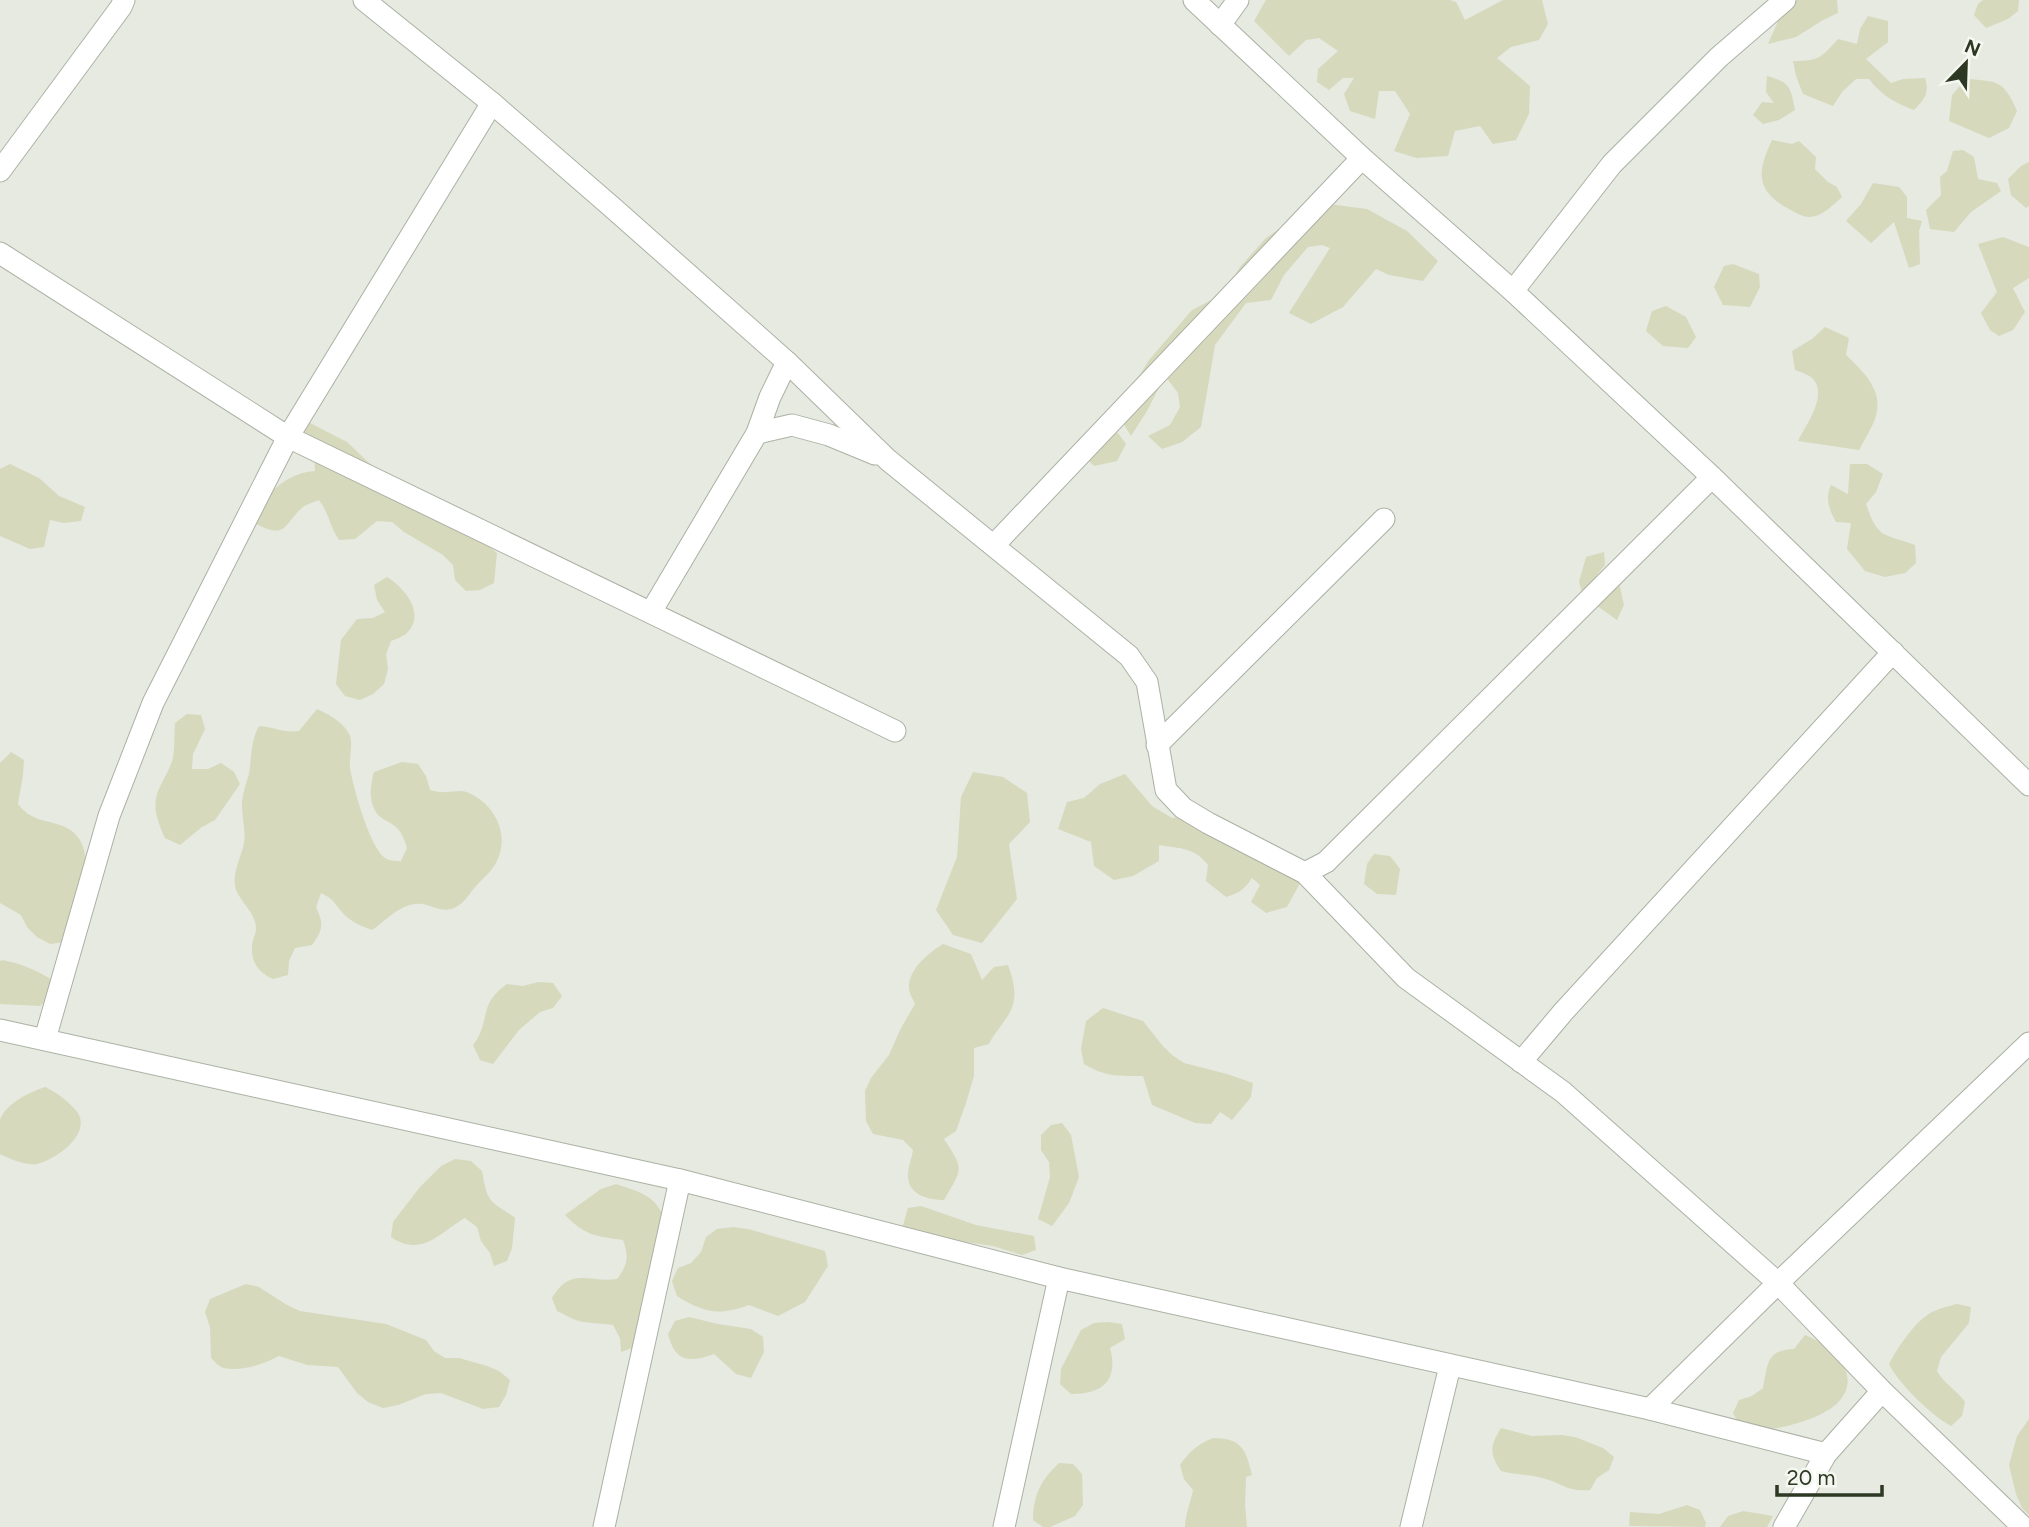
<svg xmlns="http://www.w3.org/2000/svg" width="2029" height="1527" viewBox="0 0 2029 1527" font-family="Figtree,sans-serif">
	<rect width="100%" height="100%" fill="#e6eae1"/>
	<!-- green -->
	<g fill="#d6d9bc">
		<path d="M1266 0H1450L1456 2 1465 20 1503 0H1542L1548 24 1539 40 1511 47 1497 58 1530 86 1529 114 1516 140 1493 144 1480 126 1455 131 1448 156 1416 158 1394 151 1410 114 1395 91H1379L1375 119 1350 111 1344 94 1354 78H1343L1329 90 1317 82 1318 69 1338 51 1319 38 1306 40 1289 56 1254 21Z"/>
		<path d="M1791 0H1837L1838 13 1823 20 1796 37 1768 44 1783 10Z"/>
		<path d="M1983 0H2019L2018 11 2008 19 1986 28 1974 15 1978 4Z"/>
		<path d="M1868 16 1888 21V42L1866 59 1891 83 1903 79 1925 78C1930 93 1924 100 1914 110 1895 103 1881 95 1869 79H1856L1842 92 1833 106 1803 94 1796 76 1793 61C1819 61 1821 58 1838 39L1857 44 1860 29Z"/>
		<path d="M1767 76C1790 82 1791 88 1795 110L1779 120 1763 124 1753 115 1762 102 1774 103 1766 92Z"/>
		<path d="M1966 79C1999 81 2004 81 2017 111L2009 128 1989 138 1949 121 1952 95Z"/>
		<path d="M1772 140 1792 144 1799 141 1816 157 1815 169 1828 182 1837 187 1842 197C1833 205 1822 217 1809 217 1803 217 1794 212 1789 209 1755 191 1757 172 1772 140Z"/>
		<path d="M1963 150 1974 157 1978 179 1997 183 2001 191 1971 212 1954 232 1930 229 1926 210 1941 195 1940 177 1947 171 1953 151Z"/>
		<path d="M2029 162V206L2026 208 2011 195 2008 179 2021 166Z"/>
		<path d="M1873 183 1899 187 1907 197V218L1922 221 1919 231 1920 264 1909 268 1894 222 1871 243 1846 221 1861 204Z"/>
		<path d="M1321 203 1367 209 1407 231 1438 261 1423 281 1389 275 1376 269 1343 307 1311 324 1289 313 1330 248 1322 245 1308 247 1284 275 1271 300 1246 303 1215 345 1201 427 1182 442 1162 449 1148 436 1170 425 1180 407 1178 393 1165 376 1147 411 1131 436 1114 408 1138 378 1149 360 1192 310 1225 293 1240 267 1266 238 1298 216Z"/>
		<path d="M2003 237 2029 247V278L2013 288 2025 312 2013 330 1999 336 1990 330 1981 313 1997 292 1978 244Z"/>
		<path d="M1733 264 1759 274 1760 287 1750 307 1723 305 1714 287 1724 266Z"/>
		<path d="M1666 306 1686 317 1696 337 1688 348 1663 346 1646 331 1652 311Z"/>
		<path d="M1825 327 1849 338 1846 355C1864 372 1885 392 1875 419 1871 430 1864 440 1859 450L1798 441C1806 425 1830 393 1811 377 1807 374 1800 372 1795 370L1792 351 1812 339Z"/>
		<path d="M306 421 347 442 368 462 414 499 486 544 497 553 494 583 480 590 466 591 455 580 453 565 443 555 404 532 392 522 377 521 355 539 339 540C329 525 330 515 319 500 314 502 307 504 303 507 283 524 288 540 256 524V509C271 490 290 472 315 471L314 455 287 444Z"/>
		<path d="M1098 428 1118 433 1126 444 1117 461 1094 466 1082 454Z"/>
		<path d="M10 464 39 478 59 496 85 507 81 521 64 523 50 520 44 547 30 549 0 536V469Z"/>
		<path d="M1850 464H1867L1883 474 1876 492 1866 504C1878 539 1882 533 1915 545L1916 563 1905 573 1885 577 1865 571 1847 549 1851 523 1836 522C1829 509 1825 499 1831 485L1848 494Z"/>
		<path d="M1604 552 1605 565 1596 576 1598 580 1619 583 1624 605 1617 620 1583 596 1579 582 1586 557Z"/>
		<path d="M387 577C405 588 427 615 406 634 402 637 396 639 391 641L386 654 388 669 384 684 373 694 360 700 345 696 336 684 341 640 357 619 373 618 385 612 377 600 374 585Z"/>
		<path d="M317 709C328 714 345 723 350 736 353 745 349 759 350 768 353 787 370 848 385 858 389 861 396 861 401 861L407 848C404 838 401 830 392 824 388 821 382 819 378 815 368 802 370 786 374 772L402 762 418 764 426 776 430 790C435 791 441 793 446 792 456 792 461 789 471 794 498 807 511 840 494 866 490 873 482 879 476 886 468 895 465 903 454 908 441 913 434 906 423 904 402 901 387 920 372 930 361 926 349 921 342 912 333 902 335 900 321 893L316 907C324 924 323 930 312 945L295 948 289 961 288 975 273 979C256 971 249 959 253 940 254 936 256 933 256 929 256 911 238 901 235 886 233 870 241 858 244 843 246 830 242 819 242 806 242 795 246 784 249 774 252 756 250 744 259 726 274 727 283 733 299 731Z"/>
		<path d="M187 714 201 715 205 729 193 754 192 769H208L221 763 234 772 240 784 215 820 202 827 180 845 165 838C158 822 151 806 159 789 164 778 170 769 173 758 175 747 174 735 175 723Z"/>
		<path d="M11 752 24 760 23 775 18 804C30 820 42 819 60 825 109 842 74 909 64 942L50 944 37 937 27 927 21 915 0 903V763Z"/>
		<path d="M973 772 1003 777 1027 793 1030 822 1009 844 1017 899 982 943 953 935 936 910 957 857 961 797Z"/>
		<path d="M1125 774 1152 806 1172 818 1201 814 1284 869 1300 883 1287 907 1266 913 1251 902 1260 885 1252 878C1245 889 1239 893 1226 897L1206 881 1208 865C1194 847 1181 849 1159 845V861L1133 876 1114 880 1094 866 1091 842 1058 829 1067 802 1084 798 1100 784Z"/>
		<path d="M1374 854 1390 856 1400 869 1396 895 1377 894 1364 884 1367 864Z"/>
		<path d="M943 944 971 954 982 980 994 967 1008 965C1015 984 1019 1002 1005 1020 999 1029 994 1034 989 1044L974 1048V1076L966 1103 956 1131 944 1139C964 1170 963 1167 944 1200 930 1200 910 1196 908 1178 907 1170 912 1158 913 1150L903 1140 873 1134 866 1121 865 1091 871 1078 889 1055 901 1028 915 1004C913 999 909 993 909 988 908 969 929 953 943 944Z"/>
		<path d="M3 960C22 964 39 971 55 982L51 996 40 1006 0 1004V961Z"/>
		<path d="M538 982 553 983 562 996 553 1008 540 1012 519 1030 493 1064 480 1060 473 1045C492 1020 477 1005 507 984L523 986Z"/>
		<path d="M1103 1008 1143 1021 1162 1045 1172 1055 1184 1063 1227 1074 1253 1083 1251 1097 1232 1120 1220 1112 1211 1124 1195 1123 1152 1105 1143 1076C1118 1076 1106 1077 1084 1064L1081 1049 1086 1021Z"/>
		<path d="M45 1087C55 1091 74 1105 79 1115 89 1136 55 1160 37 1164 25 1166 11 1159 0 1154 0 1144 0 1129 0 1120 6 1103 30 1092 45 1087Z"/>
		<path d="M1062 1123 1071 1135 1079 1177 1069 1203 1052 1226 1038 1219 1050 1177 1049 1162 1041 1150V1135L1051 1125Z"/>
		<path d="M455 1159 471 1161 482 1171C484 1180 485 1193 491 1200 494 1205 509 1213 515 1218L512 1248 507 1261 494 1266 490 1253 481 1241 477 1227 465 1218C439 1233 422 1258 391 1237L393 1222 420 1187 441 1166Z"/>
		<path d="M616 1184C638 1192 654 1194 663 1216L635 1347 621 1352 620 1338 613 1325C603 1323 594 1324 584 1322 575 1321 566 1315 557 1311L552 1298C571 1266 588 1283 617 1279 628 1265 629 1256 623 1240 595 1236 586 1236 565 1215L601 1189Z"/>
		<path d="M921 1206 976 1225 1034 1236 1036 1250 1022 1255 993 1246 916 1235 902 1229 908 1208Z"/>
		<path d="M733 1227 748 1229 825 1251 828 1266 805 1302 778 1316 749 1305C719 1316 704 1313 677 1296L672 1281 678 1268 691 1263 701 1252 706 1237 717 1229Z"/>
		<path d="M246 1284 259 1287 287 1305 300 1311 386 1324 426 1340 434 1351 445 1358H459L487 1366 499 1371 510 1380 506 1395 499 1407 483 1409 441 1393 426 1394 398 1405 383 1408 368 1402 357 1393 338 1367 307 1365 279 1356C264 1364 241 1372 224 1368 219 1367 215 1362 211 1358L210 1327 205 1312 210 1299Z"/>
		<path d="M1957 1304 1971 1307 1969 1323 1941 1357 1937 1371C1945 1385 1956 1389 1965 1402L1962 1416 1951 1426C1932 1416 1898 1383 1889 1364 1897 1349 1912 1326 1926 1316 1935 1309 1946 1307 1957 1304Z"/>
		<path d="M689 1317 718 1324 751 1329 763 1337 764 1352 751 1378 736 1374 714 1354C689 1363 675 1362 668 1334L675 1321Z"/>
		<path d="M1108 1322 1122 1324 1125 1339 1110 1348C1119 1381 1102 1394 1071 1394L1060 1384 1061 1369 1081 1330 1094 1323Z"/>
		<path d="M1805 1335C1829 1344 1862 1372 1841 1399 1827 1418 1780 1430 1757 1430 1752 1430 1746 1428 1741 1427L1733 1413 1739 1400 1752 1396 1763 1388C1768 1364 1766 1350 1794 1349Z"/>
		<path d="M2029 1419V1515L2022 1508 2016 1494 2009 1465 2017 1436Z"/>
		<path d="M1501 1428 1532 1436 1561 1435 1575 1437 1603 1448 1614 1457 1609 1470 1597 1478 1590 1490C1569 1492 1565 1485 1546 1479 1531 1474 1516 1475 1501 1471 1489 1453 1490 1446 1501 1428Z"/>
		<path d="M1213 1438C1241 1438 1246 1449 1252 1475L1246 1477 1245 1505 1247 1527H1185C1185 1514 1191 1502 1193 1490L1184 1479 1180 1465C1189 1452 1198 1444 1213 1438Z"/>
		<path d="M1059 1463 1073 1464 1082 1474 1083 1505 1075 1516 1050 1527H1043L1033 1520C1033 1495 1041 1480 1059 1463Z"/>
		<path d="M1687 1505 1700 1510 1706 1523 1705 1527 1629 1526 1630 1512 1659 1514Z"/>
		<path d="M1743 1511 1773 1516 1767 1527H1720L1728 1516Z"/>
	</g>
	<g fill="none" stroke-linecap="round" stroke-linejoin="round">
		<!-- minor casing -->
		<g stroke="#abb1a4" stroke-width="23">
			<g id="minor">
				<path d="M364 0 492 103 613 208 787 362 888 460 1129 656 1147 682 1166 790 1183 808 1208 823 1305 873 1406 978 1563 1092 1778 1283 1882 1391 2023 1527"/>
				<path d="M1194 0 1362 158 1513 291 1712 477 2029 785"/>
				<path d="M1220 25 1238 0"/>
				<path d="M0 171 121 7 124 0"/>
				<path d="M0 253 288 437 895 731"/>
				<path d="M1513 291 1612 164 1719 57 1785 0"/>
				<path d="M757 433 792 425 829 435 875 454"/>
				<path d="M994 545 1362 158"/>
				<path d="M651 612 757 433 770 397 787 362"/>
				<path d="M1157 745 1384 519"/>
				<path d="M1305 873 1326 862 1712 477"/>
				<path d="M0 1030 680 1180 1059 1278 1650 1409 1826 1454"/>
				<path d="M45 1039 109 816 153 703 288 437 492 103"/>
				<path d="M1521 1062 1564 1011 1893 652"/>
				<path d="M1650 1409 1778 1283 2029 1043"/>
				<path d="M604 1527 680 1180"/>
				<path d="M1004 1527 1059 1278"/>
				<path d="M1411 1527 1450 1366"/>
				<path d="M1784 1527 1826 1454 1882 1391"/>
			</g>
		</g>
		<!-- minor -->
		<use href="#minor" stroke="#fff" stroke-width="21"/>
	</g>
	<!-- north arrow -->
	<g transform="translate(1966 63) rotate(23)" stroke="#f5f7f1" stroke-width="5" paint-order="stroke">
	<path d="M0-5L12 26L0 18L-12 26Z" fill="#2d3923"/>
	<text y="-10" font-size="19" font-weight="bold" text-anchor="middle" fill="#2d3923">N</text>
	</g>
	<!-- scale -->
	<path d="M1777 1485v10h105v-10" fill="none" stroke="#2d3923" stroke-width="3.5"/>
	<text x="1787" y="1485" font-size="21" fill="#2d3923" stroke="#f5f7f1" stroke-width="5" paint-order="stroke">20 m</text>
</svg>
